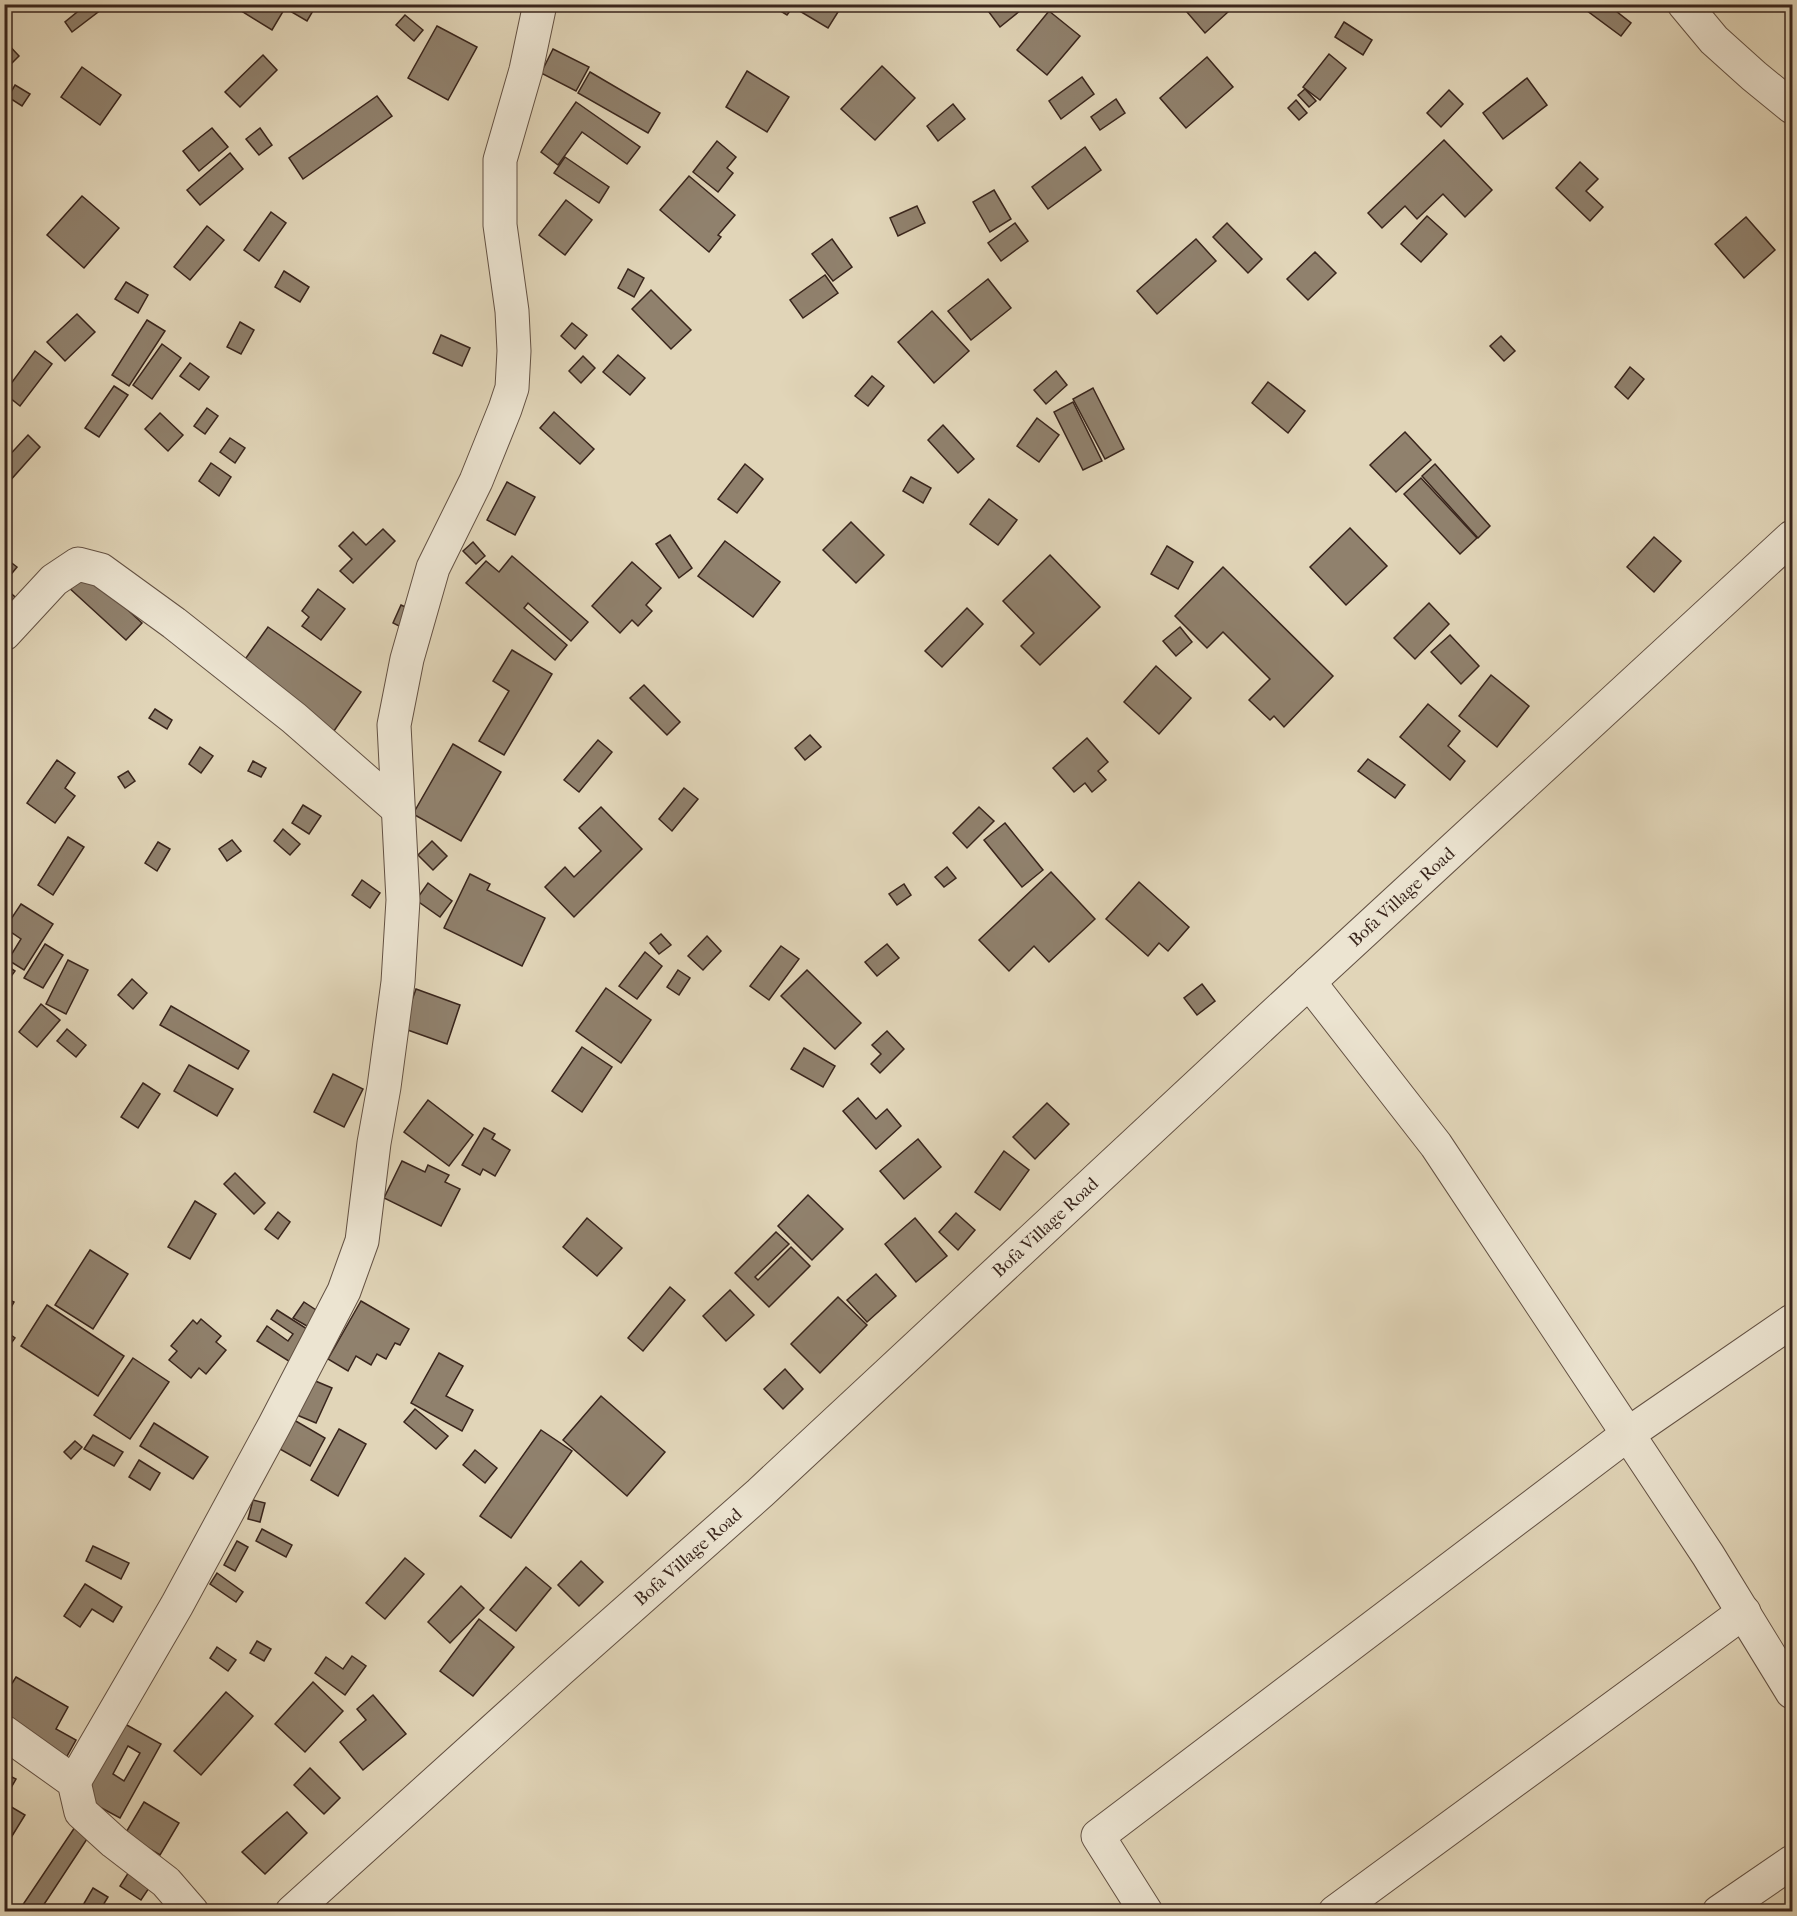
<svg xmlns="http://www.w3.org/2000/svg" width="1797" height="1916" viewBox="0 0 1797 1916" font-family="'IM FELL French Canon',serif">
	<rect width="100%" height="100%" fill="#e1d5b8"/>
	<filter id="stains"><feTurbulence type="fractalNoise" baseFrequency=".00333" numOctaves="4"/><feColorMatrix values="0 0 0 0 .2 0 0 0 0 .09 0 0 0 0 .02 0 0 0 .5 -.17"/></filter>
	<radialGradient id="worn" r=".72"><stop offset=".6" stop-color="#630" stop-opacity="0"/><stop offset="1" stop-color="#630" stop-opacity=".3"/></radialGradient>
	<!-- building -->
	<g fill="#90816d" stroke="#39251c" stroke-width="1.5" fill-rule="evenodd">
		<path d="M87 4H99L102 9 72 32 65 22Z"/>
		<path d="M240 4H317L307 21 285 8 272 30 238 9Z"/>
		<path d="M769 4H843L828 28 793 7 787 15Z"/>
		<path d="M983 4H1024L1026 6 1000 27Z"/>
		<path d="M1180 4H1222L1228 12 1205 33Z"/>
		<path d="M1590 4H1607L1631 23 1621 36 1586 10Z"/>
		<path d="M1049 11 1080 36 1047 75 1017 50Z"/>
		<path d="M405 15 423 30 414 41 396 25Z"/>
		<path d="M1344 22 1372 40 1363 55 1335 37Z"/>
		<path d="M437 26 477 47 448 100 408 78Z"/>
		<path d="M4 40 19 56 9 66 4 61Z"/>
		<path d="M553 49 589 67 576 91 541 73Z"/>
		<path d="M1329 54 1346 68 1320 100 1303 87Z"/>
		<path d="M263 55 277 70 240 107 225 92Z"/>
		<path d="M1207 57 1233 87 1186 128 1160 98Z"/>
		<path d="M882 66 915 98 875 140 841 109Z"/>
		<path d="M82 67 121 95 100 125 61 97Z"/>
		<path d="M747 71 789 97 767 132 726 107Z"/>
		<path d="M590 72 660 113 648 133 578 93Z"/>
		<path d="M1082 77 1094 94 1061 119 1049 101Z"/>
		<path d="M1527 78 1547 105 1503 139 1483 113Z"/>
		<path d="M15 85 30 94 22 106 8 97Z"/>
		<path d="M1305 89 1316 101 1309 107 1298 95Z"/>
		<path d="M1449 90 1463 104 1441 127 1427 113Z"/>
		<path d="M377 96 392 116 303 179 289 158Z"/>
		<path d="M1116 99 1125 113 1100 130 1091 117Z"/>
		<path d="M1296 100 1307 113 1299 120 1288 108Z"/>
		<path d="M576 102 640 147 627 164 582 132 558 165 541 152Z"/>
		<path d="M953 104 965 119 938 141 927 126Z"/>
		<path d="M212 128 228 147 199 171 183 151Z"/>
		<path d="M260 128 272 145 259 155 246 139Z"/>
		<path d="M1444 140 1492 190 1465 217 1443 194 1417 219 1405 206 1382 228 1368 213Z"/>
		<path d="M717 141 736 157 727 168 733 173 718 192 693 172Z"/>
		<path d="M1085 147 1101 170 1048 209 1032 187Z"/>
		<path d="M230 153 243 169 200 205 187 190Z"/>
		<path d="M565 157 609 187 599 203 554 173Z"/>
		<path d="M1580 162 1598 179 1586 191 1603 207 1590 221 1556 188Z"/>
		<path d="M689 176 735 215 718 235 721 237 709 252 660 210Z"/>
		<path d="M994 190 1011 219 990 232 973 202Z"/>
		<path d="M82 196 119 228 84 268 47 235Z"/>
		<path d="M566 200 592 220 565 255 539 235Z"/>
		<path d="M917 206 925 223 898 236 890 218Z"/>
		<path d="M271 212 286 223 259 261 244 250Z"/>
		<path d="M1427 216 1447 234 1421 262 1401 244Z"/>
		<path d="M1746 217 1775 250 1744 278 1715 244Z"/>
		<path d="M1015 223 1028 241 1001 261 988 243Z"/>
		<path d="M1227 223 1262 259 1248 273 1213 237Z"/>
		<path d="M207 226 224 240 190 280 174 267Z"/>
		<path d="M832 239 852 267 833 281 812 254Z"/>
		<path d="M1196 239 1216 261 1157 314 1137 291Z"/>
		<path d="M1315 252 1336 273 1308 300 1287 279Z"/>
		<path d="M628 269 644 278 634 297 618 288Z"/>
		<path d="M284 271 309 287 300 302 275 287Z"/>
		<path d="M825 275 838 293 803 318 790 300Z"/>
		<path d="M988 279 1011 308 971 340 948 311Z"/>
		<path d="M126 282 148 295 138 313 115 299Z"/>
		<path d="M651 290 691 330 671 349 632 309Z"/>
		<path d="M932 311 969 351 934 383 898 342Z"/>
		<path d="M77 314 95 332 65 361 47 342Z"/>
		<path d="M147 320 165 331 129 386 112 375Z"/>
		<path d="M240 322 254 330 241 354 227 347Z"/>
		<path d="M572 323 587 335 575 349 561 336Z"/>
		<path d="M441 335 470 348 462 366 433 353Z"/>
		<path d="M1501 336 1515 351 1504 361 1490 346Z"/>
		<path d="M162 344 181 358 152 399 133 385Z"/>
		<path d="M35 351 52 364 20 406 4 393Z"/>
		<path d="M618 355 645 378 630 395 603 372Z"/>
		<path d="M583 356 595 368 581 383 569 371Z"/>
		<path d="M190 363 209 377 199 390 180 376Z"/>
		<path d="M1630 367 1644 379 1628 399 1615 387Z"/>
		<path d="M1056 371 1067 385 1046 404 1034 390Z"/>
		<path d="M872 376 884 386 868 406 855 396Z"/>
		<path d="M1268 382 1305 411 1288 433 1252 403Z"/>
		<path d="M114 386 128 395 99 437 85 428Z"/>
		<path d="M1093 388 1124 449 1105 459 1073 399Z"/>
		<path d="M1073 402 1102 461 1083 470 1054 412Z"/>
		<path d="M207 408 218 416 205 434 194 426Z"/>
		<path d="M554 412 594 449 580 464 540 428Z"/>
		<path d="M160 413 183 435 168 451 145 429Z"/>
		<path d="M1037 418 1059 435 1039 462 1017 446Z"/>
		<path d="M943 425 974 459 958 473 928 440Z"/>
		<path d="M1405 432 1431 460 1396 492 1370 465Z"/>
		<path d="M28 435 40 447 8 483 4 481V461Z"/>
		<path d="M230 438 245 448 235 463 220 452Z"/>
		<path d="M211 463 231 477 219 496 199 481Z"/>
		<path d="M745 464 763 479 737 513 718 499Z"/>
		<path d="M1435 464 1490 526 1478 538 1422 476Z"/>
		<path d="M911 477 931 488 923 503 903 491Z"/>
		<path d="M1421 478 1477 538 1460 554 1404 494Z"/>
		<path d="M507 482 535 497 515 535 487 520Z"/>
		<path d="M989 499 1017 520 998 545 970 524Z"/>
		<path d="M851 522 884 555 856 583 823 550Z"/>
		<path d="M1350 528 1387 566 1346 605 1310 567Z"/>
		<path d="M383 529 395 541 353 583 340 571 352 559 339 546 353 532 366 545Z"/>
		<path d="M670 535 692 568 679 578 656 544Z"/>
		<path d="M1654 537 1681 561 1654 592 1627 567Z"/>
		<path d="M725 541 780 582 753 617 698 576Z"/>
		<path d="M473 542 485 556 476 564 463 551Z"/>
		<path d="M1167 546 1193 562 1178 589 1151 574Z"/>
		<path d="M1050 555 1100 607 1040 665 1021 646 1034 633 1003 601Z"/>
		<path d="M512 556 588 622 571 641 528 603 524 608 567 645 555 660 466 583 486 561 499 572Z"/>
		<path d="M4 557 17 567 4 583Z"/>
		<path d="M632 562 661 588 646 605 652 611 638 626 632 620 620 633 592 606Z"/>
		<path d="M1223 567 1333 676 1284 727 1274 716 1270 720 1249 700 1270 679 1223 632 1207 648 1175 616Z"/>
		<path d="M83 569 142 623 126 640 67 586Z"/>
		<path d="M6 589 21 602 4 620V590Z"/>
		<path d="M318 589 345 609 321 640 302 626 309 617 302 611Z"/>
		<path d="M1429 603 1449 624 1415 659 1394 638Z"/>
		<path d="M401 605 414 611 405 629 393 623Z"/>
		<path d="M967 608 983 624 942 667 925 651Z"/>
		<path d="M268 627 361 692 334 731 241 665Z"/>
		<path d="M1180 627 1192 642 1176 656 1163 641Z"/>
		<path d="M1450 635 1479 666 1461 684 1431 652Z"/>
		<path d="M512 650 552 674 504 755 479 741 509 691 493 681Z"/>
		<path d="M1156 666 1191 698 1159 734 1124 702Z"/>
		<path d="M1491 675 1529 706 1497 747 1459 716Z"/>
		<path d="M644 685 680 722 667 735 630 698Z"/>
		<path d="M1428 704 1460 731 1448 746 1465 761 1450 780 1400 737Z"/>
		<path d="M155 709 172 720 167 729 149 718Z"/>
		<path d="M810 735 821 747 805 760 795 748Z"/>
		<path d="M1087 738 1108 762 1098 771 1106 780 1092 792 1085 783 1074 792 1053 768Z"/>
		<path d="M598 740 612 752 579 792 564 780Z"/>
		<path d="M453 744 501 772 461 841 413 814Z"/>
		<path d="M200 747 213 756 201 773 189 764Z"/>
		<path d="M1368 759 1405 785 1395 798 1358 771Z"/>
		<path d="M57 760 75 773 65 788 75 796 55 823 27 803Z"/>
		<path d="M253 761 266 768 261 777 248 771Z"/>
		<path d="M128 771 135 781 125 788 118 777Z"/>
		<path d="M684 788 698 799 672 831 659 819Z"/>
		<path d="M303 805 321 816 309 834 292 823Z"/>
		<path d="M601 807 642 849 574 917 545 887 565 867 574 877 601 851 579 828Z"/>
		<path d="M979 807 994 821 967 848 953 833Z"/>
		<path d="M1005 823 1043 870 1022 887 984 840Z"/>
		<path d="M283 829 300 844 290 855 274 841Z"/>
		<path d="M68 837 84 847 53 895 38 885Z"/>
		<path d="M232 840 241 851 227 861 219 849Z"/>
		<path d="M432 841 447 856 433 870 418 855Z"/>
		<path d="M158 842 170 849 157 871 145 863Z"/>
		<path d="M947 867 956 878 944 887 935 877Z"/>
		<path d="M1051 872 1095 919 1049 962 1034 946 1009 971 979 940Z"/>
		<path d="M470 874 490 884 487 890 545 918 522 966 444 928Z"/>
		<path d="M362 880 380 893 370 908 352 895Z"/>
		<path d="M1139 882 1189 927 1168 951 1159 943 1148 956 1106 919Z"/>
		<path d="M428 883 452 901 440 917 416 900Z"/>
		<path d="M904 884 911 895 897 905 889 894Z"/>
		<path d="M21 904 53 924 24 970 8 960 21 939 5 928Z"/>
		<path d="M661 934 671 945 659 954 650 943Z"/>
		<path d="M707 936 721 951 703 970 688 956Z"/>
		<path d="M45 944 63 955 43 988 24 978Z"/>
		<path d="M887 944 899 958 877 976 865 962Z"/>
		<path d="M781 946 799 959 769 1000 750 986Z"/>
		<path d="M645 952 662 966 637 999 619 986Z"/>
		<path d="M68 960 88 970 66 1014 46 1004Z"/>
		<path d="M4 964 15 971 4 986Z"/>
		<path d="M678 970 690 978 679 995 667 987Z"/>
		<path d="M807 970 861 1023 835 1049 781 996Z"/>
		<path d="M132 979 147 993 133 1009 118 995Z"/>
		<path d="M1202 984 1215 1001 1197 1015 1184 998Z"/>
		<path d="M606 988 651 1020 621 1063 576 1031Z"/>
		<path d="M416 989 460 1005 447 1044 402 1028Z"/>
		<path d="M41 1004 60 1020 37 1047 19 1032Z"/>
		<path d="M171 1006 249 1051 238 1069 160 1025Z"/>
		<path d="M67 1029 86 1045 76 1057 57 1041Z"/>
		<path d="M887 1031 904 1049 880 1073 871 1064 881 1054 872 1045Z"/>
		<path d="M582 1047 612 1067 582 1112 552 1091Z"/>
		<path d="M804 1048 835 1066 823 1087 791 1069Z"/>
		<path d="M189 1065 233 1089 217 1116 174 1091Z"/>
		<path d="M333 1074 363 1089 344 1127 314 1112Z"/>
		<path d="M143 1083 160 1094 138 1128 121 1117Z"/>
		<path d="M858 1098 876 1119 887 1109 901 1126 876 1149 843 1111Z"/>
		<path d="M428 1100 473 1135 449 1166 404 1132Z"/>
		<path d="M1047 1103 1069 1124 1035 1159 1013 1137Z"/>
		<path d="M484 1128 495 1134 492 1139 510 1150 495 1176 483 1169 480 1175 462 1165Z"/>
		<path d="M918 1139 941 1167 904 1199 880 1171Z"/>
		<path d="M1004 1151 1029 1170 1000 1210 975 1192Z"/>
		<path d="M402 1161 425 1172 428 1165 449 1175 445 1182 460 1189 441 1226 384 1198Z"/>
		<path d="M235 1173 265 1203 254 1214 224 1184Z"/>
		<path d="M808 1195 843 1229 812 1260 778 1226Z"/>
		<path d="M195 1201 216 1214 190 1259 168 1247Z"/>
		<path d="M278 1212 290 1222 278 1239 265 1229Z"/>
		<path d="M956 1213 975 1230 958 1250 939 1232Z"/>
		<path d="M587 1218 622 1248 597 1276 563 1247Z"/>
		<path d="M915 1218 947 1256 916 1282 885 1244Z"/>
		<path d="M776 1232 789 1244 755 1277 758 1280 791 1247 810 1266 769 1307 735 1273Z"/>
		<path d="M90 1250 128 1274 93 1329 55 1305Z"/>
		<path d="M876 1274 896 1296 867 1322 847 1300Z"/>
		<path d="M670 1287 685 1300 643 1351 628 1338Z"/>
		<path d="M730 1290 754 1315 726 1341 703 1316Z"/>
		<path d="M4 1297 14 1302 5 1318H4Z"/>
		<path d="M838 1297 867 1325 820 1373 791 1344Z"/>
		<path d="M361 1301 409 1329 400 1345 395 1343 386 1359 377 1354 371 1365 356 1356 348 1371 328 1359Z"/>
		<path d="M304 1302 322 1314 312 1329 293 1318Z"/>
		<path d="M47 1305 124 1356 98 1396 21 1346Z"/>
		<path d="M277 1310 315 1334 295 1365 257 1341 267 1326 288 1341 293 1334 271 1319Z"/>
		<path d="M201 1319 221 1336 216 1342 226 1350 206 1374 199 1368 191 1378 169 1360 177 1351 171 1346 193 1320 197 1324Z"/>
		<path d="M4 1330 15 1338 4 1353Z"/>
		<path d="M439 1353 463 1366 446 1396 473 1410 462 1431 411 1403Z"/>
		<path d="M133 1358 169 1382 130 1439 94 1415Z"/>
		<path d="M785 1369 803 1389 783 1409 764 1389Z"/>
		<path d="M313 1380 332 1388 316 1423 297 1415Z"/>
		<path d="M601 1396 665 1452 627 1496 563 1440Z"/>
		<path d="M415 1409 448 1436 436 1449 404 1422Z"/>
		<path d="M294 1420 325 1438 310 1466 278 1448Z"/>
		<path d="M154 1423 208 1457 193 1479 140 1446Z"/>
		<path d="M339 1429 366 1444 338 1496 311 1480Z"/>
		<path d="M541 1430 572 1451 511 1538 480 1516Z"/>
		<path d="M93 1435 123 1452 114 1466 84 1449Z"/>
		<path d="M75 1441 82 1447 71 1459 64 1452Z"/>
		<path d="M475 1450 497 1468 485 1483 463 1465Z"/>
		<path d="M139 1460 160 1473 150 1490 129 1477Z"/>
		<path d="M253 1500 265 1503 260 1522 248 1519Z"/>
		<path d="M262 1529 292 1545 286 1557 256 1541Z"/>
		<path d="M237 1541 248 1547 235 1571 224 1565Z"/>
		<path d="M93 1546 129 1563 121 1579 86 1561Z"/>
		<path d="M405 1558 424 1574 385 1619 366 1603Z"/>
		<path d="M581 1561 603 1582 579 1606 558 1585Z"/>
		<path d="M526 1567 551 1588 516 1631 490 1610Z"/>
		<path d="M217 1573 243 1592 236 1602 210 1584Z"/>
		<path d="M85 1584 122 1607 113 1622 92 1609 80 1627 64 1616Z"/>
		<path d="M461 1586 484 1608 450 1643 428 1622Z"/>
		<path d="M479 1619 514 1647 473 1696 440 1671Z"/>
		<path d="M257 1641 271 1649 264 1661 250 1653Z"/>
		<path d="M217 1647 236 1660 228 1671 210 1658Z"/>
		<path d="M352 1656 366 1666 345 1695 315 1673 326 1657 343 1669Z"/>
		<path d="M16 1677 68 1707 56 1729 76 1740 66 1758 4 1722V1696Z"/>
		<path d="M313 1682 343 1711 305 1752 275 1724Z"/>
		<path d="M226 1692 253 1716 201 1775 174 1751Z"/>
		<path d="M373 1695 406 1734 363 1770 340 1742 366 1720 357 1709Z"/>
		<path d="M125 1724 161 1744 120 1818 83 1798ZM128 1746 140 1753 124 1781 113 1774Z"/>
		<path d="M310 1768 340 1798 324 1814 294 1785Z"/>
		<path d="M4 1773 16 1779 4 1800Z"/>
		<path d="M144 1802 179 1823 160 1855 125 1834Z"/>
		<path d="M8 1805 25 1815 4 1849V1810Z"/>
		<path d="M287 1812 307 1833 265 1874 242 1852Z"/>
		<path d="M75 1827 89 1836 39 1912H18Z"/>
		<path d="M132 1867 153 1882 141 1900 120 1886Z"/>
		<path d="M93 1888 108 1897 99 1912H79Z"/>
	</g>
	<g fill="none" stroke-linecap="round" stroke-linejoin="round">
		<!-- minor casing -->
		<g stroke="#635143" stroke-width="35">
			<g id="minor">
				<path d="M1684 4 1714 40 1754 76 1792 107"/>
				<path d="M4 634 54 580 78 564 101 570 174 623 294 718 398 809"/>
				<path d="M1309 982 1436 1145 1708 1555 1792 1692"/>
				<path d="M4 1732 74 1782 81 1812 114 1842 166 1882 192 1912"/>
				<path d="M74 1782 177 1605 274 1426 344 1291 362 1241 374 1143 384 1087 398 982 403 900 394 725 407 659 433 568 476 481 505 409 512 388 514 351 512 311 500 225V160L526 70 540 4"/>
				<path id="s1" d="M292 1912 560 1670 760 1493 1269 1019 1792 537"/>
				<path d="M1146 1912 1098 1836 1628 1434 1792 1321"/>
				<path d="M1335 1912 1744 1612"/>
				<path d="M1719 1912 1792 1862"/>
			</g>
		</g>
		<!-- minor -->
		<use href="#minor" stroke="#ece4d1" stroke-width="33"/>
	</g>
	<g text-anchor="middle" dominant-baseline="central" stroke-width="5" stroke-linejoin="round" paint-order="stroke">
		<!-- street labels -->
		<g font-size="18" fill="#39251c" stroke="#ece4d1">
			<text stroke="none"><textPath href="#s1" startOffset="1504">Bofa Village Road</textPath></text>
			<text stroke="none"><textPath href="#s1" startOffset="1018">Bofa Village Road</textPath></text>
			<text stroke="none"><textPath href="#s1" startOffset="532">Bofa Village Road</textPath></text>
		</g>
	</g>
	<!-- margin -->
	<rect width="1797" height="1916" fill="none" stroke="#e1d5b8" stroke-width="24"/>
	<rect x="6" y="6" width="1785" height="1904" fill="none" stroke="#39251c" stroke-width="3"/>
	<rect x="12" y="12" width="1773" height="1892" fill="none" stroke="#39251c" stroke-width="1.5"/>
	<rect width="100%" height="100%" filter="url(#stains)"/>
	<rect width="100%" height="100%" fill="url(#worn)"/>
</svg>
